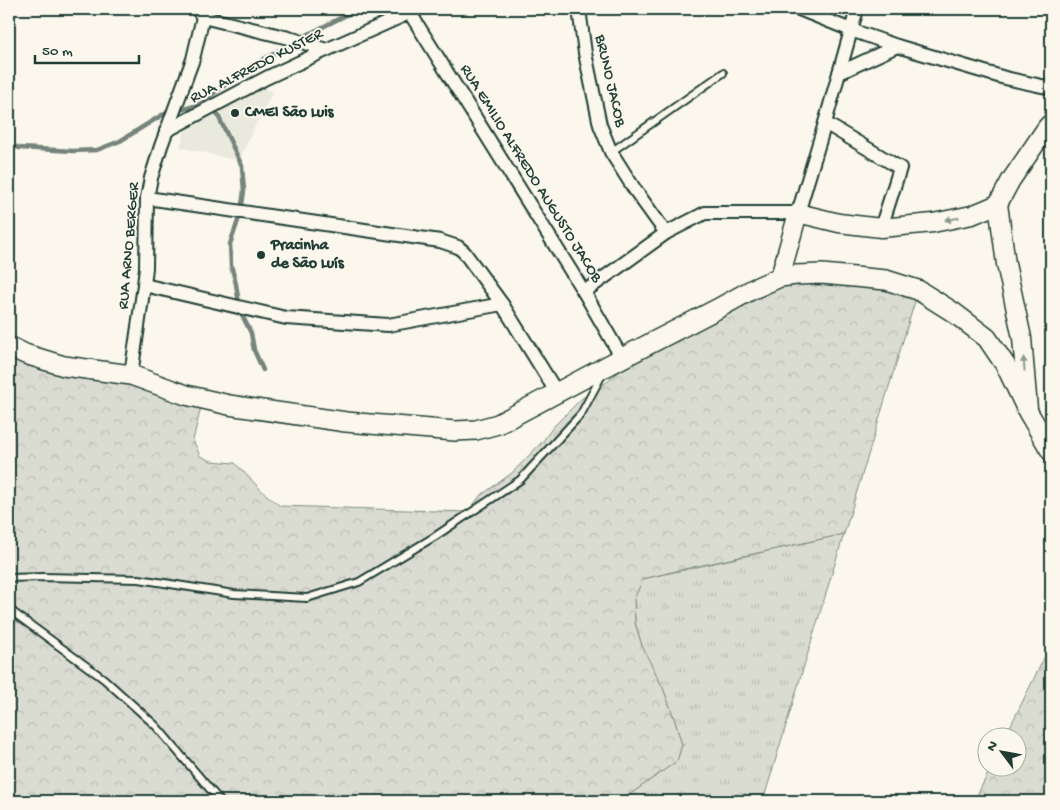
<svg xmlns="http://www.w3.org/2000/svg" width="1060" height="810" viewBox="0 0 1060 810" font-family="'Gochi Hand',sans-serif">
	<defs>
		<pattern id="grass-tufts" width="24" height="20" patternUnits="userSpaceOnUse" patternTransform="scale(1.25)"><rect width="24" height="20" fill="#dbdcd1"/><path d="M3 7l-1-3M5 7V3M7 7l1-3M15 17l-1-3M17 17v-4M19 17l1-3" fill="none" stroke="#bcbeb4"/></pattern>
		<pattern id="forest-crowns" width="20" height="18" patternUnits="userSpaceOnUse" patternTransform="scale(1.25)"><rect width="20" height="18" fill="#dbdcd1"/><path d="M2 6a3 3 0 1 1 6 0M12 15a3 3 0 1 1 6 0" fill="none" stroke="#bcbeb4"/></pattern>
	</defs>
	<rect width="100%" height="100%" fill="#fbf7ec"/>
	<filter id="ink" filterUnits="userSpaceOnUse"><feTurbulence type="fractalNoise" baseFrequency=".02" numOctaves="2"/><feDisplacementMap in="SourceGraphic" scale="10" xChannelSelector="R" yChannelSelector="G"/><feConvolveMatrix kernelMatrix="1 2 1 2 8 2 1 2 1" color-interpolation-filters="sRGB"/></filter>
	<g filter="url(#ink)">
		<!-- built -->
		<path fill="#eae9de" d="M255 82 273 92 255 126 239 161 180 147 186 127Z"/>
		<!-- grass -->
		<path fill="url(#grass-tufts)" stroke="#7d8c82" d="M844 534 763 801H617L629 795 677 761 682 745 674 718 663 688 642 646 635 622 634 598 643 579Z"/>
		<!-- forest -->
		<g fill="url(#forest-crowns)" stroke="#7d8c82">
			<path d="M813 275 885 285 916 298 844 534 680 570 643 579 634 599 635 623 642 646 663 688 674 718 682 745 677 761 629 795 617 801H9V354L97 369 201 407 193 440 200 456 211 461 235 463 262 491 280 506 468 512 480 496 512 473 543 441 553 427 581 399 607 382 647 347 745 293Z"/>
			<path d="M1051 644V801H974L991 768H1018V738L1005 737Z"/>
		</g>
		<g fill="none" stroke-linecap="round" stroke-linejoin="round">
			<!-- stream -->
			<g stroke="#74847b" stroke-width="4.5">
				<path d="M301 38 358 9"/>
				<path d="M214 107 242 166 244 191 241 212 230 244 231 265 236 284 240 311 251 333 254 350 263 370"/>
				<path d="M177 111 198 105 245 70 294 42"/>
				<path d="M9 145 20 148 73 151 97 150 120 141 162 115 170 113"/>
			</g>
			<!-- lane casing -->
			<g stroke="#1f3d34" stroke-width="10">
				<g id="lane">
					<path d="M611 152 723 73"/>
					<path d="M9 578 43 577 139 579 234 594 307 598 359 582 434 537 520 480 581 414 603 373"/>
					<path d="M9 608 14 613 104 679 156 726 220 801"/>
				</g>
			</g>
			<!-- street casing -->
			<g stroke="#1f3d34" stroke-width="16">
				<g id="street">
					<path d="M409 9 410 13 584 292 622 358"/>
					<path d="M579 9 585 53 600 125 611 152 635 190 666 233"/>
					<path d="M799 9 851 30 897 46 1005 78 1051 88"/>
					<path d="M203 17 293 39 326 50"/>
					<path d="M839 73 897 46"/>
					<path d="M825 123 900 168 881 228"/>
					<path d="M166 131 266 78 326 50 418 9"/>
					<path d="M147 198 440 241 458 247 464 252 502 304 557 393"/>
					<path d="M144 285 286 318 388 325 502 304"/>
					<path d="M584 292 666 233 705 213H798L825 123 857 9"/>
					<path d="M131 375 144 285 146 268 147 198 151 178 161 146 193 59 203 17 197 9"/>
				</g>
			</g>
			<!-- secondary casing -->
			<g stroke="#1f3d34" stroke-width="21">
				<g id="secondary">
					<path d="M780 277 798 213 839 223 881 228 933 223 972 215 998 204"/>
					<path d="M1028 409 1022 338 1006 264 998 204 1011 180 1047 127 1051 123"/>
				</g>
			</g>
			<!-- primary casing -->
			<g stroke="#1f3d34" stroke-width="22">
				<path id="primary" d="M9 346 25 354 64 366 131 375 186 395 229 405 346 422 455 431 476 430 498 424 622 358 717 309 753 289 780 277 796 275 822 274 886 280 918 290 953 312 987 338 1006 366 1028 412 1051 451"/>
			</g>
			<!-- lane -->
			<use href="#lane" stroke="#fbf7ec" stroke-width="6"/>
			<!-- street -->
			<use href="#street" stroke="#fbf7ec" stroke-width="12"/>
			<!-- secondary -->
			<use href="#secondary" stroke="#fbf7ec" stroke-width="18"/>
			<!-- primary -->
			<use href="#primary" stroke="#fbf7ec" stroke-width="19"/>
		</g>
		<!-- one-way arrows -->
		<defs><path id="oneway-solid" d="M-6-.8H1V-3.2L6.5 0L1 3.2V.8H-6Z" transform="scale(1.25)"/></defs>
		<g fill="#8d9a90">
			<use href="#oneway-solid" transform="translate(952 219) rotate(170)"/>
			<use href="#oneway-solid" transform="translate(1024 364) rotate(-95)"/>
		</g>
	</g>
	<!-- markers -->
	<g fill="#1f3d34" stroke="#fbf7ec" stroke-width="2">
		<circle cx="235" cy="113" r="5"/>
		<circle cx="261" cy="255" r="5"/>
	</g>
	<g text-anchor="middle" dominant-baseline="central" stroke-width="4" stroke-linejoin="round" paint-order="stroke">
		<!-- street labels -->
		<g font-size="16" fill="#1f3d34" stroke="#fbf7ec">
			<text transform="translate(257 67) rotate(-27)">RUA ALFREDO KUSTER</text>
			<text transform="translate(609 81) rotate(77)">BRUNO JACOB</text>
			<text transform="translate(530 174) rotate(58)">RUA EMILIO ALFREDO AUGUSTO JACOB</text>
			<text transform="translate(130 246) rotate(-85)">RUA ARNO BERGER</text>
		</g>
		<!-- poi labels -->
		<g font-size="16" font-weight="bold" fill="#1f3d34" stroke="#fbf7ec" text-anchor="start">
			<text x="245" y="113">CMEI São Luis</text>
			<text x="271" y="246">Pracinha<tspan x="271" dy="18">de São Luís</tspan></text>
		</g>
	</g>
	<!-- margin -->
	<rect width="1060" height="810" fill="none" stroke="#fbf7ec" stroke-width="30"/>
	<rect x="15" y="15" width="1030" height="780" fill="none" stroke="#1f3d34" stroke-width="2" filter="url(#ink)"/>
	<!-- north arrow -->
	<g transform="translate(1002 752) rotate(302)"><circle r="24" fill="#fbf7ec" stroke="#a3ada2"/>
	<path d="M0-4L9 19L0 12L-9 19Z" fill="#1f3d34"/>
	<text y="-8" font-size="14" font-weight="bold" text-anchor="middle" fill="#1f3d34">N</text>
	</g>
	<!-- scale -->
	<path d="M35 55v8h104v-8" fill="none" stroke="#1f3d34" stroke-width="2.5"/>
	<text x="42" y="55" font-size="15" fill="#1f3d34" stroke="#fbf7ec" stroke-width="4" paint-order="stroke">50 m</text>
</svg>
